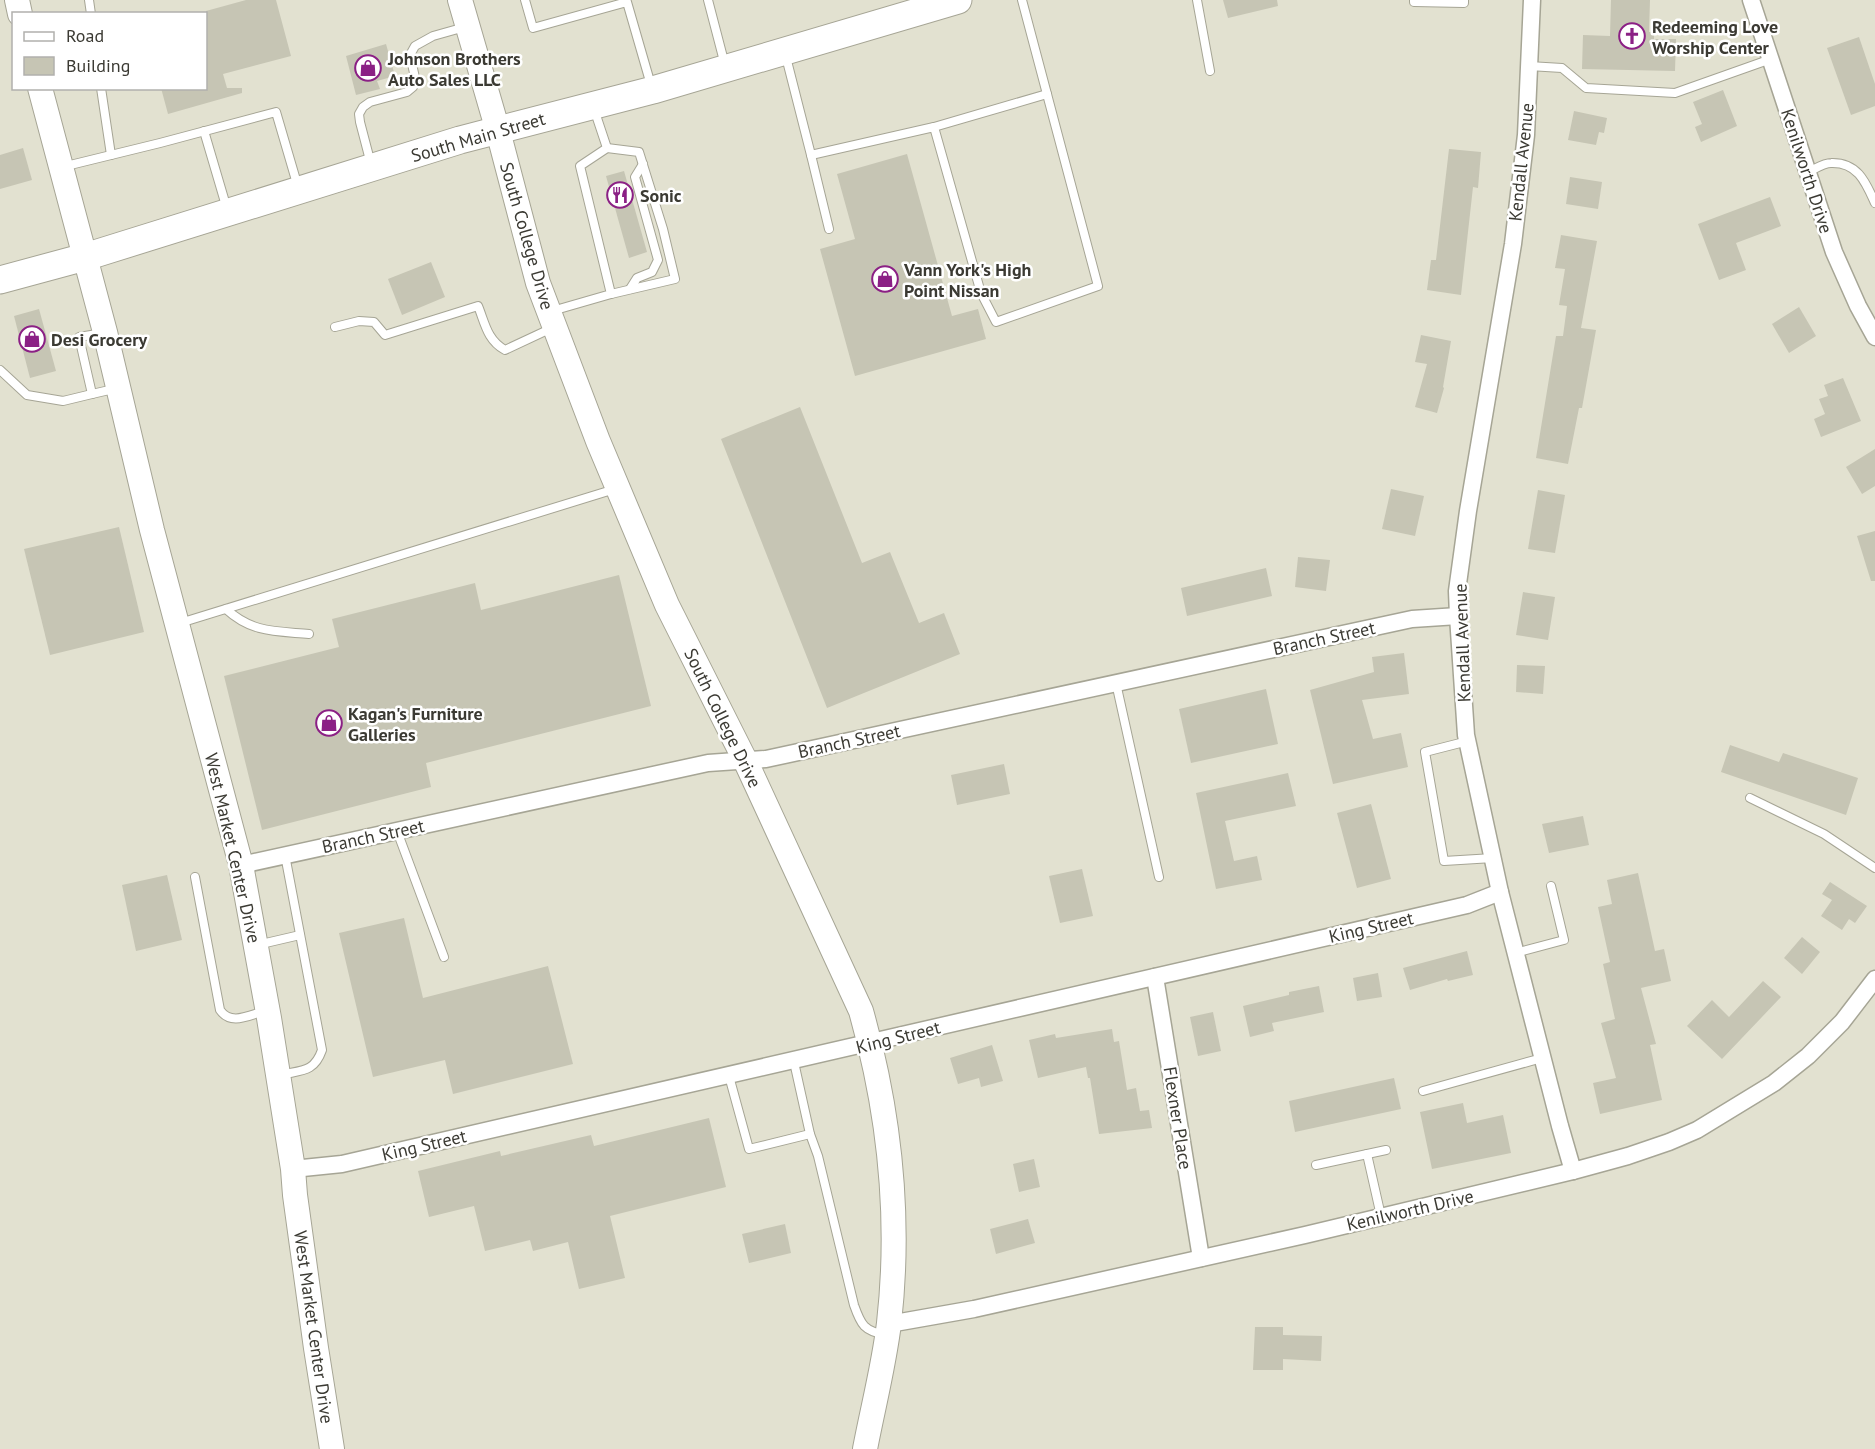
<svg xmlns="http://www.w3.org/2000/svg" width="1875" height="1449" viewBox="0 0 1875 1449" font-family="'PT Sans',sans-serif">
	<rect width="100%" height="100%" fill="#e2e1d0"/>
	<!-- building -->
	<g fill="#c6c5b4">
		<path d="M246 0H276L291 56 223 74 227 88H242V93L168 114 161 88H206V11Z"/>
		<path d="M1223 0H1277L1278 6 1228 18Z"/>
		<path d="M1611 0H1650L1649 32H1654V39H1676L1675 71 1582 69 1583 35 1610 36Z"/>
		<path d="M1859 37 1875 84V106L1851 115 1827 48Z"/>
		<path d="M386 44 395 76 377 81 380 89 356 95 346 56Z"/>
		<path d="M1723 90 1737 126 1701 142 1695 127 1702 124 1693 102Z"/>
		<path d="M1574 111 1607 118 1604 133 1599 132 1596 145 1568 140Z"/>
		<path d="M23 148 32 180 0 189V155Z"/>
		<path d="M1449 149 1481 152 1478 188 1473 187 1461 295 1427 290 1431 260H1436Z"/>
		<path d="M907 154 952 316 978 309 986 339 855 376 820 249 855 239 837 174Z"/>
		<path d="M624 171 647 252 629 258 606 176Z"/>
		<path d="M1570 177 1602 182 1598 209 1566 204Z"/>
		<path d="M1770 197 1781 226 1736 243 1746 270 1719 280 1698 224Z"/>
		<path d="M1561 235 1597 241 1581 328 1596 330 1582 408H1579L1568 464 1536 458 1556 336H1563L1567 306 1559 305 1565 269 1555 268Z"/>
		<path d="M431 262 445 297 402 315 388 279Z"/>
		<path d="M1799 307 1816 336 1789 353 1772 324Z"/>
		<path d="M39 309 56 371 30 378 14 316Z"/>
		<path d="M1421 335 1451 341 1443 387 1444 388 1437 413 1415 407 1427 364 1415 362Z"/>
		<path d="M1843 378 1861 421 1821 437 1814 419 1825 414 1819 399 1828 396 1824 385Z"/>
		<path d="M800 407 862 563 890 552 919 623 944 613 960 654 827 708 721 439Z"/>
		<path d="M1875 449V486L1862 494 1846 467Z"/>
		<path d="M1391 489 1424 496 1415 536 1382 529Z"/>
		<path d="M1538 490 1565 495 1555 553 1528 549Z"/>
		<path d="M119 527 144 632 50 655 24 549Z"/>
		<path d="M1875 531V581H1871L1857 536Z"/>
		<path d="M1298 557 1330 560 1326 591 1295 587Z"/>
		<path d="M1266 568 1272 596 1187 616 1181 588Z"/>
		<path d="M619 575 651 706 426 763 431 787 262 830 224 676 339 647 332 619 475 583 481 610Z"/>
		<path d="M1523 592 1555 597 1548 640 1516 635Z"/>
		<path d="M1404 653 1409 694 1362 700 1373 739 1401 733 1408 767 1333 784 1310 690 1374 672 1372 657Z"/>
		<path d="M1517 665 1545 666 1543 694 1516 692Z"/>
		<path d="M1266 689 1278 744 1191 763 1179 709Z"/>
		<path d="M1730 745 1779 762 1783 753 1858 778 1846 815 1721 772Z"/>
		<path d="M1004 764 1010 794 957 805 951 775Z"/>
		<path d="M1288 773 1296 806 1225 821 1234 861 1257 856 1262 880 1216 889 1196 793Z"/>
		<path d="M1371 804 1391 879 1357 888 1337 813Z"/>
		<path d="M1583 816 1589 845 1549 853 1542 824Z"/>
		<path d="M1082 869 1093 916 1060 923 1049 876Z"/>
		<path d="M1638 873 1655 951 1664 949 1671 981 1641 988 1656 1044 1650 1045 1662 1100 1600 1114 1593 1083 1616 1078 1601 1023 1615 1019 1603 964 1610 962 1598 907 1612 904 1607 880Z"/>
		<path d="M167 875 182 940 136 951 122 885Z"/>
		<path d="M1830 882 1867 906 1855 923 1849 919 1842 930 1821 916 1832 900 1822 894Z"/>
		<path d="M404 918 423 998 548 966 573 1064 453 1094 445 1060 373 1077 339 933Z"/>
		<path d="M1802 937 1820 952 1802 974 1784 958Z"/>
		<path d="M1467 951 1473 975 1448 981 1447 979 1410 990 1403 968Z"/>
		<path d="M1378 973 1382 997 1357 1001 1353 978Z"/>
		<path d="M1763 981 1781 997 1722 1059 1687 1026 1712 1000 1729 1017Z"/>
		<path d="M1319 986 1324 1012 1272 1023 1274 1031 1250 1037 1243 1006 1289 995V992Z"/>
		<path d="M1213 1012 1221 1051 1198 1056 1190 1017Z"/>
		<path d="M1112 1029 1114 1042 1119 1041 1127 1090 1136 1088 1140 1111 1149 1110 1152 1128 1099 1134 1090 1078H1088L1086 1067 1038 1078 1029 1040 1055 1034 1056 1038Z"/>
		<path d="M992 1045 1003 1081 981 1087 979 1078 958 1084 950 1058Z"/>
		<path d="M1394 1078 1401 1109 1295 1132 1289 1101Z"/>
		<path d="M1463 1103 1467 1123 1503 1115 1511 1153 1432 1169 1420 1112Z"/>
		<path d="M709 1118 726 1187 610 1216 625 1278 579 1289 568 1242 533 1251 530 1240 485 1251 474 1206 429 1217 418 1171 500 1151 501 1156 591 1135 594 1146Z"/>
		<path d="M1034 1159 1040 1187 1019 1192 1013 1164Z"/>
		<path d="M1028 1219 1035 1243 996 1254 990 1229Z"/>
		<path d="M785 1224 791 1253 749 1263 742 1234Z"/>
		<path d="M1255 1327H1283V1335L1322 1336 1321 1361 1283 1359V1370H1253Z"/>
	</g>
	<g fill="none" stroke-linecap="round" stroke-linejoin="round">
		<!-- lane casing -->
		<g stroke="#a6a595" stroke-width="10">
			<g id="lane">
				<path d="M89 0 91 14"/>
				<path d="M525 0 533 28 627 2 651 85"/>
				<path d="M708 0 725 65"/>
				<path d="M1197 0 1210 71"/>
				<path d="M1414 0V2L1464 3V0"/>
				<path d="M785 53 811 155 934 127 981 293 996 322 1098 286 1022 0"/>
				<path d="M1529 66 1562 68 1586 88 1675 93 1771 59"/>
				<path d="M101 88 111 155"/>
				<path d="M934 127 1047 94"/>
				<path d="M204 131 227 209"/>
				<path d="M607 148 639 152 663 229 675 279 611 294"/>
				<path d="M811 155 829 229"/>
				<path d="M371 164 360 122 359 114 363 107 370 102 407 92 413 87 416 82 410 55 415 46 433 36 465 27"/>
				<path d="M62 167 160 143 276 112 298 187"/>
				<path d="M1808 172C1815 169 1824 163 1831 163 1858 162 1866 183 1875 203"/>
				<path d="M630 289 637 278 652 272 658 260 635 177 643 164"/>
				<path d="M552 311 611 294 580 166 607 148 594 109"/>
				<path d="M335 327 359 321 374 322 385 335 478 306C485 323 487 340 505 350L552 328"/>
				<path d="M0 370 27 395 63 401 92 394 79 337 103 333"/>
				<path d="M92 394 118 388"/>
				<path d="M226 609C252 633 276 631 309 634"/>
				<path d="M180 623 615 489"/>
				<path d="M1116 683 1159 877"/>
				<path d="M1468 741 1425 752 1444 861 1493 858"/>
				<path d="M1750 798 1824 834 1875 868"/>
				<path d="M397 831 444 957"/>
				<path d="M195 877 220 1010C231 1026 249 1015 265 1011"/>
				<path d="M257 945 300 935"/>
				<path d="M1515 953 1564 940 1551 886"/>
				<path d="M280 1075C301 1070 314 1073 322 1050L285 855"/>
				<path d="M729 1076 749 1149 810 1134 794 1062"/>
				<path d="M1423 1091 1542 1058"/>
				<path d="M810 1134 818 1156 854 1305C861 1325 864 1331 886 1335"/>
				<path d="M1367 1154 1381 1216"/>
				<path d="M1316 1165 1386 1150"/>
			</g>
		</g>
		<!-- street casing -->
		<g stroke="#a6a595" stroke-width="19">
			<g id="street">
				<path d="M1532 0 1526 135 1513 244 1468 511 1457 591 1458 616 1466 735 1500 892 1560 1126 1573 1171"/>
				<path d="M1751 0 1834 252 1858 306 1875 337"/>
				<path d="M241 865 708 763 766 759 1412 619 1458 616"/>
				<path d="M1155 977 1201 1258"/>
				<path d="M293 1169 342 1164C717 1079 1092 992 1467 905L1500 892"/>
				<path d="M889 1324 974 1309 1305 1235 1573 1171 1628 1156 1669 1142 1697 1130 1774 1083 1808 1056 1842 1022 1875 979"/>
			</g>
		</g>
		<!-- secondary casing -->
		<g stroke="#a6a595" stroke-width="26">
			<g id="secondary">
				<path d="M17 0 20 14"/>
				<path d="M460 0 498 131 538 283 598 441 667 605 746 762 861 1011C890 1114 901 1216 889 1323 884 1365 873 1407 865 1449"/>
				<path d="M40 88 105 332 152 530 241 865 269 1018 293 1169 295 1195 316 1348 332 1449"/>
			</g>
		</g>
		<!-- primary casing -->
		<g stroke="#a6a595" stroke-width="29">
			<path id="primary" d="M0 280 85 257 460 140 653 90 958 0"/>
		</g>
		<!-- lane -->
		<use href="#lane" stroke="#fff" stroke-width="8"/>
		<!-- street -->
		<use href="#street" stroke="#fff" stroke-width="16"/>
		<!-- secondary -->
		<use href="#secondary" stroke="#fff" stroke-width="24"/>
		<!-- primary -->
		<use href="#primary" stroke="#fff" stroke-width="27"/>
	</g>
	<!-- icons -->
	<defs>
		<g id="church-ring" transform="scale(1.35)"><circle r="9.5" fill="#fff" stroke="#8b2085" stroke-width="1.5"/><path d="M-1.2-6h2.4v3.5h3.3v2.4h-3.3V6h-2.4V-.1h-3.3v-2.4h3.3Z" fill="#8b2085"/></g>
		<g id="shop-ring" transform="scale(1.35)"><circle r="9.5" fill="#fff" stroke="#8b2085" stroke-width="1.5"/><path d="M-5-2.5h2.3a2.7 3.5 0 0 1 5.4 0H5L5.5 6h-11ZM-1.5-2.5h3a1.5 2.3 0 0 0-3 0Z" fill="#8b2085"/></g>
		<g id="restaurant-ring" transform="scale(1.35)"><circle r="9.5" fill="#fff" stroke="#8b2085" stroke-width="1.5"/><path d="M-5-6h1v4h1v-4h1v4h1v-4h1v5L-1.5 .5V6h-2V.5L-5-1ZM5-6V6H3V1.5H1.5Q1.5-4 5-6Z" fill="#8b2085"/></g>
	</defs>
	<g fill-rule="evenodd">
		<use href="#church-ring" x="1632" y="36"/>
		<use href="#shop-ring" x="368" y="68"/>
		<use href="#restaurant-ring" x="620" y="195"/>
		<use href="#shop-ring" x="885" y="279"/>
		<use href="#shop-ring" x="32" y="339"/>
		<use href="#shop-ring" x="329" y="723"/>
	</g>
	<g text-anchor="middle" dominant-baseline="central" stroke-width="5" stroke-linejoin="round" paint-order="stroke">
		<!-- poi labels -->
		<g font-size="18" font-weight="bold" fill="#3b3a33" stroke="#fff" text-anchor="start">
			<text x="1652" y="26">Redeeming Love<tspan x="1652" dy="21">Worship Center</tspan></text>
			<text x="388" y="58">Johnson Brothers<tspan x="388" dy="21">Auto Sales LLC</tspan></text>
			<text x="640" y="195">Sonic</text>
			<text x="904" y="269">Vann York's High<tspan x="904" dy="21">Point Nissan</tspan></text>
			<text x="51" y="339">Desi Grocery</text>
			<text x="348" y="713">Kagan's Furniture<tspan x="348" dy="21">Galleries</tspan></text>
		</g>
		<!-- street labels -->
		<g font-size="18" fill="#3b3a33" stroke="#fff">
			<text transform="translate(478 137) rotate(-16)">South Main Street</text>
			<text transform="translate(1521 162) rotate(-84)">Kendall Avenue</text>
			<text transform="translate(1807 171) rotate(72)">Kenilworth Drive</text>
			<text transform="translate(527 236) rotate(74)">South College Drive</text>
			<text transform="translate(1324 638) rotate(-12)">Branch Street</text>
			<text transform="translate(1462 643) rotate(-92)">Kendall Avenue</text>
			<text transform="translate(723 718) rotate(64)">South College Drive</text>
			<text transform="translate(849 741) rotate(-12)">Branch Street</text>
			<text transform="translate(373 836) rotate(-12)">Branch Street</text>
			<text transform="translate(233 848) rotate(77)">West Market Center Drive</text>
			<text transform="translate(1371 927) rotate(-13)">King Street</text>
			<text transform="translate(898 1037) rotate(-14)">King Street</text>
			<text transform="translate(1178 1118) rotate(81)">Flexner Place</text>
			<text transform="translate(424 1145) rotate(-13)">King Street</text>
			<text transform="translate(1410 1210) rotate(-13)">Kenilworth Drive</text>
			<text transform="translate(314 1327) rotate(82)">West Market Center Drive</text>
		</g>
	</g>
	<!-- legend -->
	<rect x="12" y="12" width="195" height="78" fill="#ffffff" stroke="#b1b0ad" stroke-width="1.5"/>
	<rect x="24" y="32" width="30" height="9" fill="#ffffff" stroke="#b1b0ad" stroke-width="1.5"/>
	<text x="66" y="42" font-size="18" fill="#3b3a33">Road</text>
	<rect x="24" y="57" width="30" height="18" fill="#c6c5b4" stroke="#b1b0ad" stroke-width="1.5"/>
	<text x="66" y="72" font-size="18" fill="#3b3a33">Building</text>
</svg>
